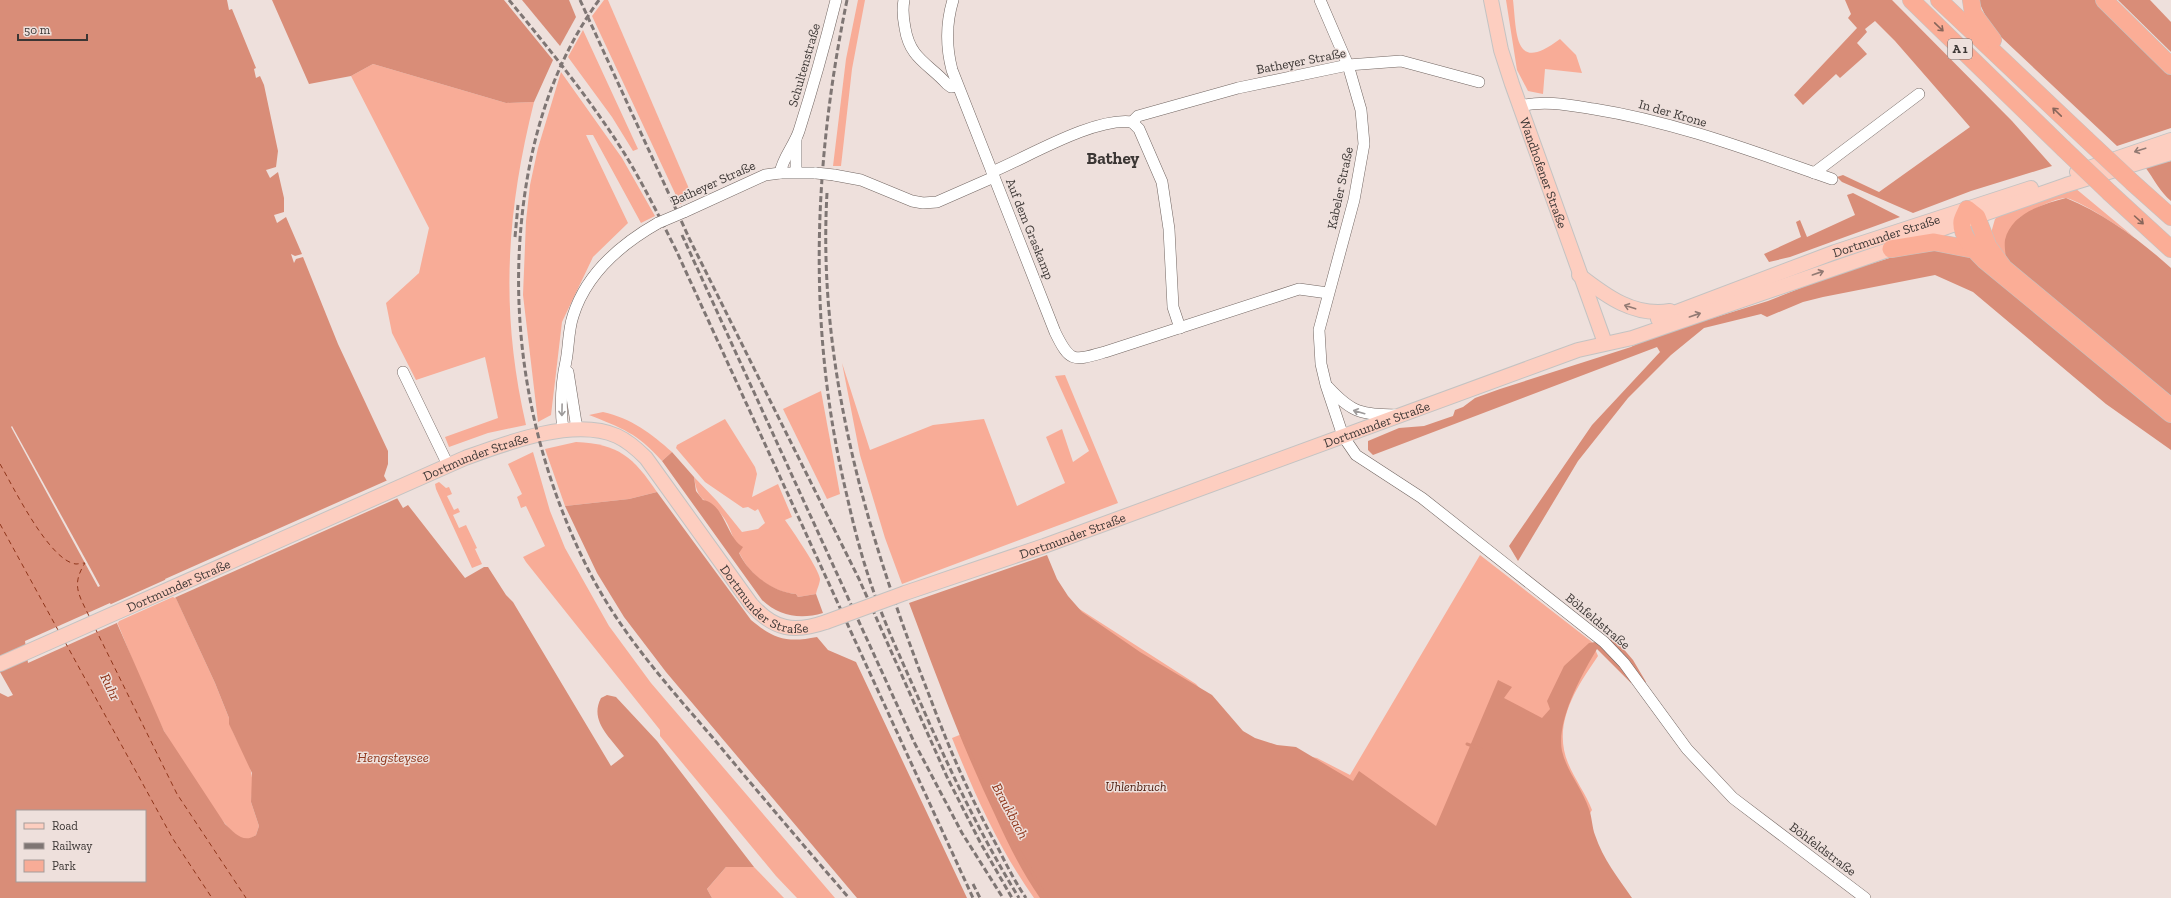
<svg xmlns="http://www.w3.org/2000/svg" width="2171" height="898" viewBox="0 0 2171 898" font-family="'Zilla Slab',serif">
	<rect width="100%" height="100%" fill="#eee0dc"/>
	<!-- green -->
	<g fill="#f8ac97">
		<path d="M604 0H608L693 198 680 204 592 16Z"/>
		<path d="M858 0H865L852 69 841 166H833L846 59Z"/>
		<path d="M1506 0H1513C1517 35 1514 74 1560 39L1576 55 1582 73 1545 69 1543 94 1528 91 1517 70Z"/>
		<path d="M583 30 638 149 633 151 612 117 568 57Z"/>
		<path d="M373 64 506 103 534 102C506 214 500 312 526 425L488 433 449 447 445 437 498 418 485 357 416 380 392 333 386 303 419 273 429 228 351 76Z"/>
		<path d="M561 72 622 158 655 216 641 223 593 135H586L628 223 593 257 562 322 551 415 538 422 523 295 526 221 530 185 538 148Z"/>
		<path d="M2075 188 2134 237C2123 229 2075 197 2064 198 2048 201 2033 210 2019 218L2006 261 2001 256 1991 233 1995 219 2000 215Z"/>
		<path d="M842 363 870 450 933 425 984 419 1017 506 1065 483 1046 437 1062 429 1073 462 1089 451 1055 376 1065 375 1118 503 902 584 885 538 860 455Z"/>
		<path d="M821 391 840 494 827 499 783 409Z"/>
		<path d="M603 412C631 418 652 434 672 452L662 461C637 433 622 428 589 415Z"/>
		<path d="M725 419 755 467 757 474 752 497 778 484 792 517 785 520C792 530 819 569 820 579 820 583 817 589 816 594L798 597 796 594C775 593 752 577 742 558 734 545 732 527 721 514 706 498 698 504 694 477L717 501 742 532 758 529 765 523 758 509 755 511 748 507 743 508 705 482 676 448 677 445Z"/>
		<path d="M576 442C619 444 633 457 657 492L629 499 565 506 545 449Z"/>
		<path d="M533 452 550 511 565 548 609 626 651 683 835 898H797L776 876 660 736V730L526 562 523 557 545 546 526 506 521 508 517 497 522 494 508 464Z"/>
		<path d="M439 482 446 488 449 487 452 494 447 496 454 510 458 508 460 512 453 515 459 528 466 525 477 548 475 549 482 564 472 568 436 489 435 484Z"/>
		<path d="M1480 555 1592 642 1598 656C1576 688 1552 724 1568 763 1575 780 1586 794 1592 810 1578 828 1610 879 1618 898H1034C999 849 974 793 952 738L1029 707 1067 601 1196 684 1244 737 1276 750 1317 758 1350 775Z"/>
		<path d="M175 596 215 683 229 718 233 732 250 766 253 783 251 802 259 826 256 835C253 837 249 840 245 840 225 836 175 751 164 731 146 696 132 658 117 622Z"/>
		<path d="M726 867H754L784 898H712L707 889Z"/>
	</g>
	<!-- forest -->
	<g fill="#d98d78" fill-rule="evenodd">
		<path d="M0 0H227L229 10 232 9 256 68 254 69 256 78 260 76 264 85 278 151 276 167 266 170 270 178 278 172 284 198V212L274 215 277 223 286 217 302 254 295 256 291 254 294 263 296 259 303 257 338 344 388 451V464L384 476 403 508 408 505 465 578 484 567H488L506 595 513 602 611 766 624 756C610 737 589 721 601 698L607 695 616 697 657 741 754 867H726L707 889 712 898H0V693L8 697 13 695 0 672ZM167 579 215 683 229 718V724L252 773 251 802 259 826 256 835C243 844 235 833 225 824L164 731 109 605ZM17 811H145V881H17Z"/>
		<path d="M272 0H504L553 60 534 102 506 103 373 64 351 76 309 84Z"/>
		<path d="M522 0H569L576 17 560 46Z"/>
		<path d="M1845 0H1892L2012 121 2052 166 1971 191 1913 213 1842 182 1837 177 1843 175 1879 192 1970 127 1895 41 1875 21 1865 29 1867 32 1857 43 1867 54 1840 78 1836 74 1803 105 1794 95 1857 28 1848 18 1851 14Z"/>
		<path d="M1978 0H2101L2133 39 2171 74V128L2117 146 2001 37 1986 17Z"/>
		<path d="M2118 0H2150L2171 22V52Z"/>
		<path d="M2171 161V201C2160 192 2154 179 2145 167Z"/>
		<path d="M1853 193 1900 217 1790 257 1769 262 1764 254 1801 237 1796 222 1800 220 1807 237 1855 215 1847 195Z"/>
		<path d="M2066 198C2105 214 2140 240 2171 268V403L2006 261C2006 255 2004 246 2005 240 2011 213 2043 204 2066 198Z"/>
		<path d="M1922 248 1971 256 2171 417V450L2106 404 1973 292 1935 275 1823 297 1803 302 1767 317 1761 314 1704 328 1671 355 1628 398 1578 461 1518 561 1509 546 1592 425 1660 352 1657 347 1373 455 1368 450V441L1399 428 1424 426 1453 416 1455 410 1463 407 1475 398 1500 389 1631 347 1648 338 1768 301 1831 276Z"/>
		<path d="M672 452 694 477 696 491 703 500C725 504 726 537 743 547L739 553C749 574 773 592 796 594L798 597 816 594 823 613C800 620 779 616 762 600L662 461Z"/>
		<path d="M657 492 751 620C774 639 787 643 817 637L828 650 856 662 967 898H857L666 672 624 617 597 573 565 506 629 499Z"/>
		<path d="M1047 555 1057 579 1068 596 1082 612 1140 652 1212 695 1243 731 1255 738 1277 745 1296 747 1353 781 1359 771 1436 826 1498 680 1512 687 1504 698 1542 718 1550 709 1547 701 1564 666 1589 643 1615 639 1633 660 1646 682 1631 683 1597 649C1582 674 1556 721 1562 751 1567 772 1582 788 1589 809 1592 817 1592 827 1595 835 1603 859 1618 878 1632 898H1040C1022 872 1008 844 995 815 962 746 936 675 909 603Z"/>
	</g>
	<!-- pier -->
	<g fill="#eee0dc">
		<path d="M12 426 87 562 100 586 98 587 11 427Z"/>
		<path d="M388 480 398 498 174 598 165 579Z"/>
		<path d="M110 603 119 622 28 663 25 641Z"/>
	</g>
	<g fill="none" stroke-linecap="round" stroke-linejoin="round">
		<!-- stream -->
		<g stroke="#d98d78" stroke-width="3">
			<path d="M960 731 994 807 1047 898"/>
			<path d="M1467 744 1481 749"/>
		</g>
		<!-- ferry -->
		<g stroke="#8f351a" stroke-width="1" stroke-dasharray="5 4" stroke-linecap="butt">
			<path d="M0 464C13 486 49 561 76 564 78 564 82 563 85 563 71 585 79 595 89 616"/>
			<path d="M0 524 58 630"/>
			<path d="M95 628 177 794 246 898"/>
			<path d="M65 642 173 839 212 898"/>
		</g>
		<!-- minor casing -->
		<g stroke="#726662" stroke-width="12">
			<g id="minor">
				<path d="M904 0C902 10 903 18 905 28 910 59 928 63 947 84L951 87 957 86"/>
				<path d="M953 0C946 23 946 47 952 70L1055 332C1070 363 1073 361 1105 352L1299 289 1328 293"/>
				<path d="M1320 0 1348 65 1361 110 1364 144 1354 200 1319 330 1321 364 1326 385 1343 436 1356 455 1422 498 1604 642 1624 663 1687 749 1733 798 1865 898"/>
				<path d="M1519 106C1545 100 1569 105 1594 109 1676 122 1754 152 1832 179"/>
				<path d="M1132 122 1139 129 1162 182 1169 229 1173 307 1180 328"/>
				<path d="M796 139V172"/>
				<path d="M992 172C1028 157 1094 117 1132 122L1138 116 1238 88 1348 65 1401 61 1479 82"/>
				<path d="M780 173C783 157 794 146 799 131 813 87 825 44 836 0"/>
				<path d="M1814 173 1919 94"/>
				<path d="M834 175 861 180 912 201 923 203 937 202 994 177"/>
				<path d="M684 212 765 175 780 173H816"/>
				<path d="M403 372 448 465"/>
				<path d="M568 372 577 429"/>
				<path d="M1328 387C1353 414 1361 414 1397 415"/>
				<path d="M563 431C560 407 561 384 566 361 569 346 568 331 573 316 586 274 621 244 658 223"/>
			</g>
		</g>
		<!-- major casing -->
		<g stroke="#c4c3c2" stroke-width="16">
			<g id="major">
				<path id="s1" d="M1491 0 1501 50 1512 84 1605 343"/>
				<path d="M2077 172 2171 140"/>
				<path d="M1579 275C1606 296 1634 317 1670 311"/>
				<path id="s2" d="M1658 319 1835 252 2031 188"/>
				<path id="s3" d="M905 593 1044 546 1578 350 1632 338 1891 249 1910 240 2066 185 2171 153"/>
				<path id="s4" d="M0 664 465 458C506 443 574 417 617 436 628 441 637 449 646 458L751 604C774 630 794 633 826 622"/>
			</g>
		</g>
		<!-- highway casing -->
		<g stroke="#c4c3c2" stroke-width="18">
			<g id="highway">
				<path d="M1911 0 2063 148"/>
				<path d="M1939 0 2086 139"/>
				<path d="M1971 0 1973 13 1993 40"/>
				<path d="M2104 0 2171 66"/>
				<path d="M2133 183 2171 217"/>
				<path d="M2110 193 2171 249"/>
				<path d="M1891 249 1934 242 1975 250"/>
				<path d="M2171 407 2004 268 1988 246 1977 217 1967 209C1966 212 1963 217 1962 221 1960 235 1975 251 1984 260L2171 414"/>
			</g>
		</g>
		<!-- minor -->
		<use href="#minor" stroke="#fff" stroke-width="11"/>
		<!-- major -->
		<use href="#major" stroke="#fdcec0" stroke-width="14"/>
		<!-- highway -->
		<use href="#highway" stroke="#fbad96" stroke-width="17"/>
		<!-- rail -->
		<g stroke="#7f7674" stroke-width="3" stroke-dasharray="6 3" stroke-linecap="butt">
			<path d="M509 0C550 50 591 100 626 156 644 186 660 218 676 250L973 898"/>
			<path d="M580 0 690 240 859 579 947 777 980 842 1012 898"/>
			<path d="M599 0C548 70 526 154 520 239 512 355 538 472 591 575 623 636 669 687 713 738 758 792 803 845 849 898"/>
			<path d="M847 0C813 166 807 330 847 496 853 523 860 551 869 578 883 621 903 663 921 704 950 771 981 836 1019 898"/>
			<path d="M827 193C817 368 868 539 931 700 950 751 971 799 997 846 1006 864 1015 882 1026 898"/>
			<path d="M682 235 914 742 962 833 1003 898"/>
			<path d="M515 237 518 205"/>
			<path d="M973 884 980 898"/>
		</g>
		<!-- minor-bridge casing -->
		<g stroke="#726662" stroke-width="12" stroke-linecap="butt">
			<g id="minor-bridge">
				<path d="M816 173 834 175"/>
				<path d="M658 223 684 212"/>
			</g>
		</g>
		<!-- major-bridge casing -->
		<g stroke="#c4c3c2" stroke-width="16" stroke-linecap="butt">
			<path id="major-bridge" d="M826 622 905 593"/>
		</g>
		<!-- highway-bridge casing -->
		<g stroke="#c4c3c2" stroke-width="18" stroke-linecap="butt">
			<g id="highway-bridge">
				<path d="M2086 139 2133 183"/>
				<path d="M2063 148 2110 193"/>
			</g>
		</g>
		<!-- minor-bridge -->
		<use href="#minor-bridge" stroke="#fff" stroke-width="11"/>
		<!-- major-bridge -->
		<use href="#major-bridge" stroke="#fdcec0" stroke-width="14"/>
		<!-- highway-bridge -->
		<use href="#highway-bridge" stroke="#fbad96" stroke-width="17"/>
	</g>
	<!-- one-way arrows -->
	<defs><path id="oneway-shaft" d="M-6 0H5M1.5-3L5.5 0L1.5 3" fill="none" stroke-width="1.6" stroke-linecap="round" stroke-linejoin="round"/></defs>
	<g stroke="#88665b">
		<use href="#oneway-shaft" transform="translate(1939 27) rotate(44)"/>
		<use href="#oneway-shaft" transform="translate(2057 112) rotate(-136)"/>
		<use href="#oneway-shaft" transform="translate(2139 220) rotate(42)"/>
	</g>
	<g stroke="#927a73">
		<use href="#oneway-shaft" transform="translate(2140 150) rotate(162)"/>
		<use href="#oneway-shaft" transform="translate(1818 273) rotate(-19)"/>
		<use href="#oneway-shaft" transform="translate(1630 307) rotate(-162)"/>
		<use href="#oneway-shaft" transform="translate(1695 315) rotate(-19)"/>
	</g>
	<g stroke="#9d9a9a">
		<use href="#oneway-shaft" transform="translate(562 410) rotate(91)"/>
		<use href="#oneway-shaft" transform="translate(1359 412) rotate(-164)"/>
	</g>
	<g text-anchor="middle" dominant-baseline="central" stroke-width="3" stroke-linejoin="round" paint-order="stroke">
		<!-- shield labels -->
		<rect fill="#eee0dc" stroke="#716966" stroke-width="1" x="1948" y="39" width="24" height="20" rx="3"/>
		<g font-size="12" font-weight="bold" fill="#3b3634">
			<text x="1960" y="49">A 1</text>
		</g>
		<!-- street labels -->
		<g font-size="13" fill="#3b3634" stroke="#eee0dc">
			<text transform="translate(1301 61) rotate(-11)">Batheyer Straße</text>
			<text transform="translate(804 65) rotate(-74)">Schultenstraße</text>
			<text transform="translate(1673 113) rotate(16)">In der Krone</text>
			<text stroke="none"><textPath href="#s1" startOffset="181">Wandhofener Straße</textPath></text>
			<text transform="translate(713 183) rotate(-24)">Batheyer Straße</text>
			<text transform="translate(1340 188) rotate(-78)">Kabeler Straße</text>
			<text transform="translate(1030 229) rotate(68)">Auf dem Graskamp</text>
			<text stroke="none"><textPath href="#s2" startOffset="243">Dortmunder Straße</textPath></text>
			<text stroke="none"><textPath href="#s3" startOffset="501">Dortmunder Straße</textPath></text>
			<text stroke="none"><textPath href="#s4" startOffset="519">Dortmunder Straße</textPath></text>
			<text stroke="none"><textPath href="#s3" startOffset="177">Dortmunder Straße</textPath></text>
			<text stroke="none"><textPath href="#s4" startOffset="195">Dortmunder Straße</textPath></text>
			<text stroke="none"><textPath href="#s4" startOffset="891">Dortmunder Straße</textPath></text>
			<text transform="translate(1598 621) rotate(40)">Böhfeldstraße</text>
			<text transform="translate(1823 849) rotate(37)">Böhfeldstraße</text>
		</g>
		<!-- park labels -->
		<g font-size="13" font-style="italic" fill="#48180a" stroke="#eee0dc">
			<text x="1136" y="786">Uhlenbruch</text>
		</g>
		<!-- water labels -->
		<g font-size="14" font-style="italic" fill="#8f351a" stroke="#eee0dc">
			<text transform="translate(110 687) rotate(64)">Ruhr</text>
			<text x="393" y="757">Hengsteysee</text>
			<text transform="translate(1010 811) rotate(62)">Braukbach</text>
		</g>
		<!-- district labels -->
		<g font-size="17" font-weight="bold" fill="#3b3634" stroke="#eee0dc">
			<text x="1113" y="158">Bathey</text>
		</g>
	</g>
	<!-- legend -->
	<rect x="16" y="810" width="130" height="72" fill="#eee0dc" stroke="#a69c99"/>
	<rect x="24" y="823" width="20" height="6" fill="#fdcec0" stroke="#a69c99"/>
	<text x="52" y="830" font-size="12" fill="#3b3634">Road</text>
	<rect x="24" y="843" width="20" height="6" fill="#7f7674" stroke="#a69c99"/>
	<text x="52" y="850" font-size="12" fill="#3b3634">Railway</text>
	<rect x="24" y="860" width="20" height="12" fill="#f8ac97" stroke="#a69c99"/>
	<text x="52" y="870" font-size="12" fill="#3b3634">Park</text>
	<!-- scale -->
	<path d="M18 34v6h69v-6" fill="none" stroke="#3b3634" stroke-width="2"/>
	<text x="24" y="34" font-size="12" fill="#3b3634" stroke="#eee0dc" stroke-width="3" paint-order="stroke">50 m</text>
</svg>
